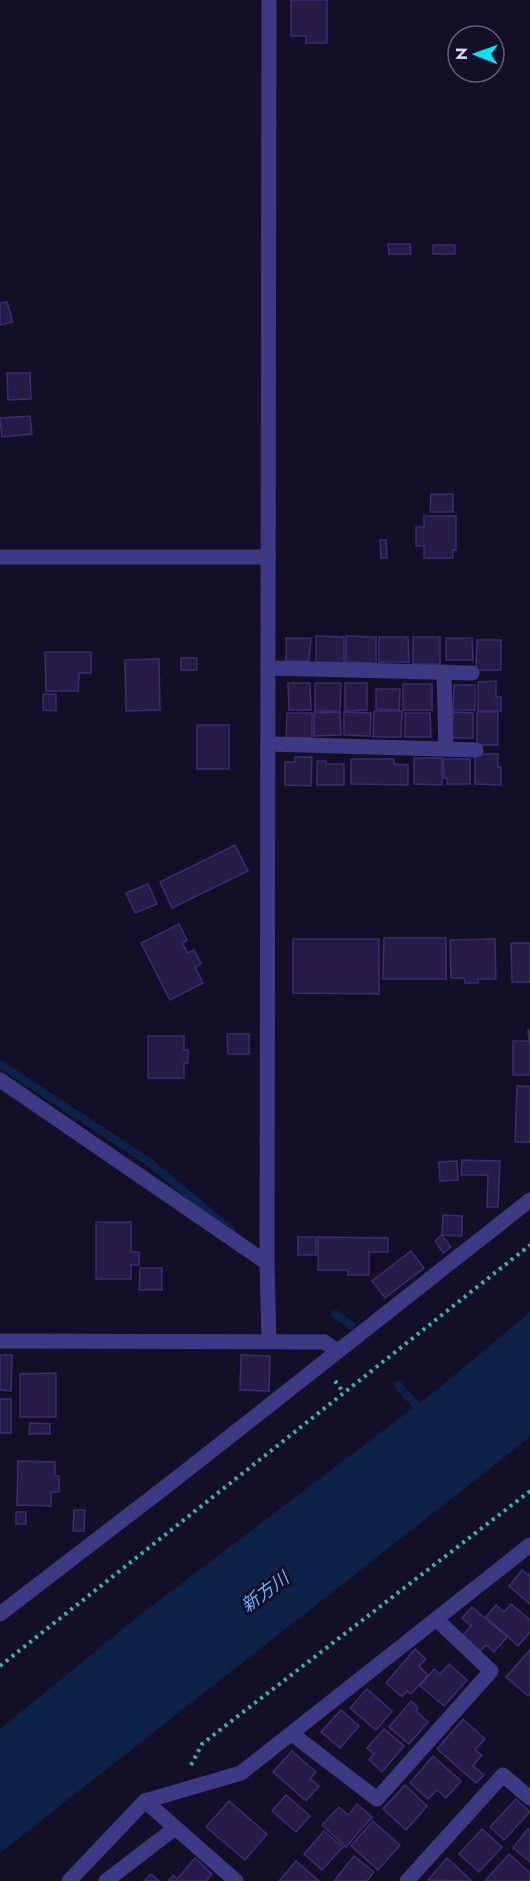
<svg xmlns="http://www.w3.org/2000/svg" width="530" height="1881" viewBox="0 0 530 1881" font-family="Jost,'Noto Sans JP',sans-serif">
	<rect width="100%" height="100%" fill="#130f26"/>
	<!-- water -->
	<path fill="#0c2248" d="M530 1312V1437L0 1853V1729L145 1611 438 1389Z"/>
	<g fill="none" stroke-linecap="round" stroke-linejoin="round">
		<!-- stream -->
		<g stroke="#0c2248" stroke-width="8">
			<path d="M0 1064 149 1162 231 1230"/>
			<path d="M335 1314 351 1325"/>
			<path d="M398 1385 422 1412"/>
		</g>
	</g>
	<!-- building -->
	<g fill="#241b47" stroke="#3b2d73" stroke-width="1.5">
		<path d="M291 0H327V43H306V36H291Z"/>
		<path d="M388 244H410L411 254H389Z"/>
		<rect x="433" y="245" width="22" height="9"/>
		<path d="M7 302 13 322 0 325V303Z"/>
		<path d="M7 373H30L31 399 8 400Z"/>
		<path d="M30 416 32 434 2 437 0 418Z"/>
		<path d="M431 494H453V512H430Z"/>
		<path d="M424 516H456V550H453V558H424V546H416V527H424Z"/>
		<path d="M380 540H386L387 558H381Z"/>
		<path d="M316 636 344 637V663L316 662Z"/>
		<path d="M346 636 376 637V663L346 662Z"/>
		<path d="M379 637H408L409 662H379Z"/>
		<rect x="413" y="637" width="27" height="27"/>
		<path d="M286 638H311L309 661H286Z"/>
		<path d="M446 638H472L473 660H446Z"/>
		<path d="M477 640H501V670H476Z"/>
		<path d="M45 652H91V673H79L78 691H46Z"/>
		<rect x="181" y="658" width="16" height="12"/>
		<path d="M159 659 160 710 126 711 125 660Z"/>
		<path d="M496 681V697H501V711H478V682Z"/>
		<path d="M288 683H310L311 710H289Z"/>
		<path d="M315 683H341L340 711H315Z"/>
		<path d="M345 683H367V710L345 711Z"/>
		<rect x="403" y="684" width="29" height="26"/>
		<path d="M454 685H475V710H453Z"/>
		<path d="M376 689H400L399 710 376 709Z"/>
		<path d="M43 694H56V711L43 710Z"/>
		<path d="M374 711H402L401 737H373Z"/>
		<path d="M340 712 341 735 314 736V713Z"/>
		<path d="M344 712 371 713 370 736 344 735Z"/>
		<path d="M453 712 473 713V738H452Z"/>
		<rect x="477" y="712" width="21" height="33"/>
		<path d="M287 713H312V738H286Z"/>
		<path d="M405 713H430L431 737H405Z"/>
		<rect x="197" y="725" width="32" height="44"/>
		<path d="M475 754H498V767H501V785L475 784Z"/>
		<path d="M295 757H312L311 786 285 785V762H295Z"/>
		<path d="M414 758H442V785L414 784Z"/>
		<path d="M351 759H394V764L408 765V785L351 784Z"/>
		<path d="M443 759H470V784H447V778H444Z"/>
		<path d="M317 761H326V764H344V785H317Z"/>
		<path d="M235 845 248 871 172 908 160 882Z"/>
		<path d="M148 884 157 904 135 913 126 893Z"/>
		<path d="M179 924 187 940 182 943 188 953 194 950 201 964 195 967 203 983 170 1000 141 943Z"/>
		<path d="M384 938H446V979H383Z"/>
		<path d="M293 939H379V994L293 993Z"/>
		<path d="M495 939 496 979H478V983H465L464 978H451L450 940Z"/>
		<path d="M511 943H530V982H512Z"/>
		<path d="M528 1030H530V1075H513V1041H529Z"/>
		<path d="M227 1034H249V1054H228Z"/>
		<path d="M148 1036H184V1050H188V1063H184V1078H148Z"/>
		<path d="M517 1086H530V1142H515Z"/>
		<path d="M462 1160 500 1161 498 1207H487L488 1175H461Z"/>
		<path d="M457 1161 458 1180 440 1181 439 1162Z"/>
		<path d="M443 1215 462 1216V1236L442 1235Z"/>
		<path d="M96 1222H131V1252H139V1265H131V1279H96Z"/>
		<path d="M442 1235 451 1247 443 1253 435 1241Z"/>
		<rect x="298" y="1237" width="18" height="18"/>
		<path d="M318 1237 388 1238V1252H369V1275H348V1270H318Z"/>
		<path d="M411 1251 424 1268 385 1298 372 1281Z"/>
		<path d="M140 1268H162V1290H139Z"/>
		<path d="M0 1355H12L11 1391 0 1390Z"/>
		<path d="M241 1355 270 1356 269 1391 240 1390Z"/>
		<path d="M56 1373V1417H20V1374Z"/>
		<rect x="0" y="1399" width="11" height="34"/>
		<path d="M30 1423 50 1424V1434H29Z"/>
		<path d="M18 1461 55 1462V1475L59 1476V1492H51V1506L17 1505Z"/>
		<path d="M74 1510H85L84 1531H73Z"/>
		<rect x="16" y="1512" width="10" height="12"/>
		<path d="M522 1570 528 1575 530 1573V1604L509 1586Z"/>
		<path d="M511 1604 530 1620V1632L518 1646 486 1617 496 1605 504 1612Z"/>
		<path d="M472 1607 507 1637 494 1652 486 1645 480 1651 462 1636 471 1626 462 1618Z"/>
		<path d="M415 1649 426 1659 419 1666 428 1675 411 1694 407 1691 402 1697 386 1683Z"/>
		<path d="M530 1650V1693L528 1696 506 1677Z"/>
		<path d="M449 1664 467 1680 444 1706 420 1686 434 1669 440 1674Z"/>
		<path d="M367 1689 392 1711 376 1730 350 1708Z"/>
		<path d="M411 1701 418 1708 416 1711 428 1722 409 1744 389 1727Z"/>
		<path d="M341 1710 359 1726 340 1748 321 1732Z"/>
		<path d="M463 1719 485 1739 475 1750 482 1755 473 1766 484 1775 476 1783 437 1749Z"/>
		<path d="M384 1729 404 1746 382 1772 369 1760 374 1754 367 1748Z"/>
		<path d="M292 1751 316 1772 310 1779 319 1786 306 1801 273 1772Z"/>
		<path d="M433 1756 461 1781 446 1798 437 1790 428 1799 410 1783Z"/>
		<path d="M405 1785 427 1806 406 1830 383 1809Z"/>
		<path d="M286 1795 310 1816 296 1832 272 1811Z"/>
		<path d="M516 1799 530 1812 504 1840 490 1827Z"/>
		<path d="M229 1801 267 1834 245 1860 206 1827Z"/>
		<path d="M357 1804 372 1817 346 1847 322 1825 339 1807 348 1815Z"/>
		<path d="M373 1821 400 1845 378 1870 351 1846Z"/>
		<path d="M482 1829 502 1847 479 1872 459 1854Z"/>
		<path d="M528 1829 530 1831V1862L513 1848Z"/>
		<path d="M324 1831 343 1847 322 1870 304 1854Z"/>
		<path d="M509 1854 530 1873V1881H485Z"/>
		<path d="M354 1856 374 1872 367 1881H334Z"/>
		<path d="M195 1858 212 1874 206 1881H168L173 1875 177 1879Z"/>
		<path d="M447 1858 472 1881 428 1880Z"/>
		<path d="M296 1861 319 1881H279Z"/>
		<path d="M151 1874 159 1881H144Z"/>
	</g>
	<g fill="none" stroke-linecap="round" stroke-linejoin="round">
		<!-- path -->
		<g stroke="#2fb8b0" stroke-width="4" stroke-dasharray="3 4.5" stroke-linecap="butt">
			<path d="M335 1381 344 1393"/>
			<path d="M0 1666 530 1245"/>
			<path d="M191 1765 202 1744 225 1726 530 1491"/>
		</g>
		<!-- minor -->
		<g stroke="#3d3a85" stroke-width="15">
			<path d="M0 557H268"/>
			<path d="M268 668 472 673"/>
			<path d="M444 672 446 748"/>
			<path d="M268 744 476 750"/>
			<path d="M0 1080 267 1263"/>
			<path d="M0 1341 324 1342 338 1351"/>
			<path d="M269 1341 267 1263 269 0"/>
			<path d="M0 1614 177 1478 530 1200"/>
			<path d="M292 1734 377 1799 491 1671 436 1619"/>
			<path d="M145 1801 236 1881"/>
			<path d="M69 1881 145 1801 241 1773 530 1545"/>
			<path d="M106 1881 175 1828"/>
			<path d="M407 1881 503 1775 530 1798"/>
		</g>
	</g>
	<g text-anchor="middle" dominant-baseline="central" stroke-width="6" stroke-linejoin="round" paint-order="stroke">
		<!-- water labels -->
		<g font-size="18" font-style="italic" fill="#62b6ff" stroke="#130f26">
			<text transform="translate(265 1592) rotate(-37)">新方川</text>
		</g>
	</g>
	<!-- north arrow -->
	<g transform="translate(476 54) rotate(271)"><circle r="28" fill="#130f26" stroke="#625e7d" stroke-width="1.5"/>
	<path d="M0-4.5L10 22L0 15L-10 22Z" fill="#00e5ff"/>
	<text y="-9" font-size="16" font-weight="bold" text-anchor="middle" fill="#d9d4ff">N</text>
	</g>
</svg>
